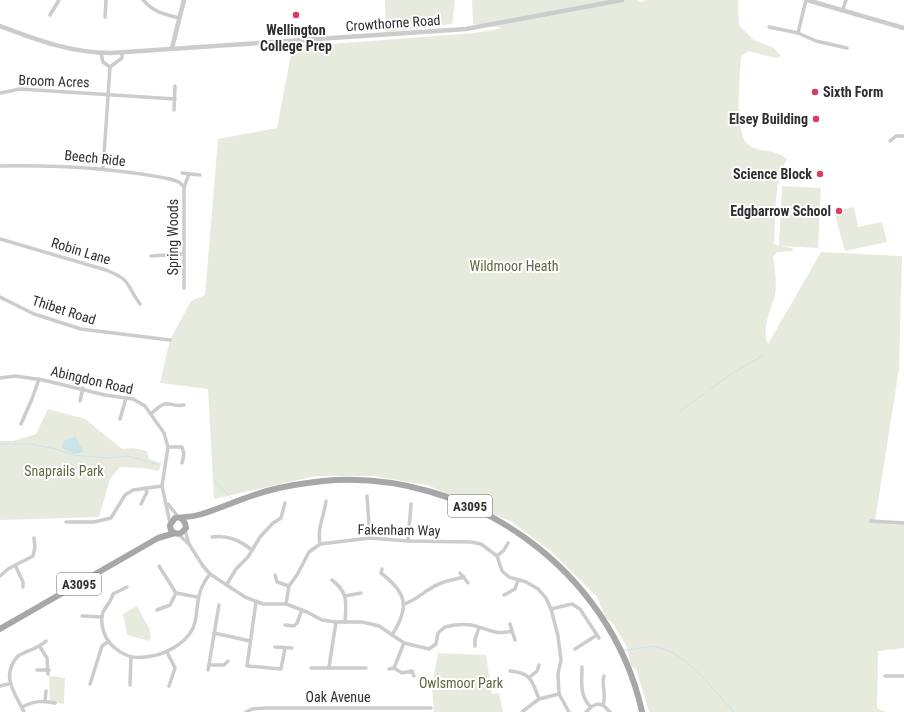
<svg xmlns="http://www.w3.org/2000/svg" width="904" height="712" viewBox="0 0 904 712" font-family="'Roboto Condensed',sans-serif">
	<rect width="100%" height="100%" fill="#fff"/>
	<!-- green -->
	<g fill="#e7ebdd">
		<path d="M385 0H455L452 24 386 32Z"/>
		<path d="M472 0H638L641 2 647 0H738L739 25 754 40 774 48 781 56 776 58 748 51 741 57C740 75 733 137 750 146 763 153 773 148 787 159 773 184 776 217 774 244L779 246 782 186 821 188 818 248 781 246 792 248 793 251 777 252 773 257C775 269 777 284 775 295 771 309 761 330 768 344L821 252 902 256 899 369 875 521H904V648L878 651 877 708 886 712H649L636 669 631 666 627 647 612 622 606 618 597 597 552 552 512 522 427 485 373 476H316L214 499 208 389 160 383 170 340 191 301 205 295 218 139 277 128 291 54 305 46 475 33 503 28 473 24Z"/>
		<path d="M854 207 858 227 882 222 887 242 845 251 834 211Z"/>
		<path d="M48 409 85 419 122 449 133 448 147 451 149 459 161 463 159 471 143 468 120 467 110 479 99 517 0 520V441H13L36 434Z"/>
		<path d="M137 606 149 628 151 638 149 641 127 635 123 614Z"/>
		<path d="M438 653 486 655 492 694 499 693 503 712H434L432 687Z"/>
		<path d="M49 676 65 678 64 704 53 702 50 700Z"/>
	</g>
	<!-- water -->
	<path fill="#cae4ea" d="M75 436 84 452 74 454 62 448 63 441Z"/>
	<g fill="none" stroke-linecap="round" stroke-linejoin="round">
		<!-- stream -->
		<g stroke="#cae4ea" stroke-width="1">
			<path d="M710 389 733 373 762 356"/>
			<path d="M679 412 705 393"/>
			<path d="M0 444H30L56 449 73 455 108 458 128 456 156 464"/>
			<path d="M215 481 232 499"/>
			<path d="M623 650C634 651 646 645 657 647 686 652 714 691 734 712"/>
		</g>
		<!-- minor -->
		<g stroke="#ccc" stroke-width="3.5">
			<path d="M143 0C153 12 164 14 179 18"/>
			<path d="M843 9 846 0"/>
			<path d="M50 15 59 0"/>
			<path d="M105 17 106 0"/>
			<path d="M769 27 798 33 816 41 847 48"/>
			<path d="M798 33 806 0"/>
			<path d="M101 53 103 62 110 67"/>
			<path d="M110 67 122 58V52"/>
			<path d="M0 93 20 89 175 99"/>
			<path d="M174 110 175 86"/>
			<path d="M890 141 896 136H904"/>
			<path d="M0 166C57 165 114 168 170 179L179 182 184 187"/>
			<path d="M103 169 110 67"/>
			<path d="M182 173 200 175"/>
			<path d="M0 239 106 270C133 281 125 284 140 304"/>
			<path d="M151 256 183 254"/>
			<path d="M184 288V187L189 174"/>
			<path d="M0 297 34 314 81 329 170 340"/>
			<path d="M0 378 15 376 43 380 105 395 133 399 145 406 164 433 168 447 162 486 170 523"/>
			<path d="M80 401 83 388"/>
			<path d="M152 413C170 396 167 408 184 405"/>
			<path d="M120 419 126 398"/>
			<path d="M21 424 32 399 39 379"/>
			<path d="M168 447H182L184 454 182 463"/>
			<path d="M367 496 370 538"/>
			<path d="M141 504 147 492 145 488"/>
			<path d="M168 504 179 518"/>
			<path d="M871 521 904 523"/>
			<path d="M66 522H94L111 518 125 495 133 490 162 486"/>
			<path d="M185 530 189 544 203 566 210 574 245 597 263 604H286L307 612 322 620 336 622H362L379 626 404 643 429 649 436 644 438 633 445 627C453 625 462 624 471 625 486 628 496 636 512 631L510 624"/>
			<path d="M178 534 189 544"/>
			<path d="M212 537C228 535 239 540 252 550"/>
			<path d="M408 541 411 504"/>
			<path d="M320 544C317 526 324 518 326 501"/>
			<path d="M497 556 504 550 508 543"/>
			<path d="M15 565 23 582V587"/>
			<path d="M159 566 176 593 197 597"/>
			<path d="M382 569 381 573C407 593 410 607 392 635"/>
			<path d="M460 573 468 583"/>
			<path d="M275 575 277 582 289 586"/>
			<path d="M0 576 8 569 33 556 35 547 34 538"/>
			<path d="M332 580C349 593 346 603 345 622"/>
			<path d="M227 584 236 569 248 557 260 537 273 523 281 518 285 503"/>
			<path d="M127 587 113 594C111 602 106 606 103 612 99 624 105 641 115 648 127 658 137 659 152 656 168 653 191 641 195 622 199 602 196 592 210 574"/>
			<path d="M504 595 515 589 518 580"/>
			<path d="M345 596 361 593"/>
			<path d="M256 602 247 666 281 669 285 648"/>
			<path d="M286 604 289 586 297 575 309 552 320 544 370 538 408 541 471 542 481 544 497 556 502 571 509 577 526 582 538 589 546 598 551 609 558 636 561 660 558 674 559 694 569 712"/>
			<path d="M404 604C414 601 420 595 428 590 439 582 451 580 464 577"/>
			<path d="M551 609 572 604 580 609 599 638"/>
			<path d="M157 610 170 605 176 593"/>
			<path d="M82 616 102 617"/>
			<path d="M285 625 294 626 297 623 302 610"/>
			<path d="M512 631 515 640"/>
			<path d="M214 633 250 641"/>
			<path d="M475 646V639L479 628"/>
			<path d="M40 647 47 658 48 674"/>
			<path d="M275 647 292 648"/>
			<path d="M575 649 597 635"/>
			<path d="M167 652 175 668 169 686"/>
			<path d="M209 665H224L228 661"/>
			<path d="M329 667 336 622"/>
			<path d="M582 667C582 682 579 696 591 707L597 704 603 705 610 712"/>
			<path d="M311 668H366"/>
			<path d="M394 668 404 643"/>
			<path d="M389 669 394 668 402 673 412 671 414 676"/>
			<path d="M37 670H49"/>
			<path d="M208 670 219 605"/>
			<path d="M510 671C532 673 532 681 539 699"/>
			<path d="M885 676H904"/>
			<path d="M530 677 537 671 539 665"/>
			<path d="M90 684 102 646 109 641"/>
			<path d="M130 685 131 657"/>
			<path d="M0 686 8 684"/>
			<path d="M45 701 46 691"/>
			<path d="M603 705C607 694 601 686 604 676"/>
			<path d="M22 707C34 701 42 700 55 703"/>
			<path d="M24 712C15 693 0 676 18 656 27 650 38 649 46 641"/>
			<path d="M246 712 252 709 267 708H431"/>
			<path d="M522 712 539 699 559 694"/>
			<path d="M586 712 591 707"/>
		</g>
		<!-- tertiary -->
		<g stroke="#ccc" stroke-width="4.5">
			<path d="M807 0 904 28"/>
			<path d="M0 26C37 40 71 53 111 53L466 29 622 0"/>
			<path d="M172 48 184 0"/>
		</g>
		<!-- primary -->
		<g stroke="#a7a7a7" stroke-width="6">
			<path d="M181 518 185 523 186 528 181 533C175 535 170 532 170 525L175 518C184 517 193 517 202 514 224 507 245 497 267 491 285 486 304 483 323 481 468 468 611 569 642 712"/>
			<path d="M0 629 158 538 175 533"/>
		</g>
	</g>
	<!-- markers -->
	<g fill="#dd3a64" stroke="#fff" stroke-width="1.5">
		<circle cx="296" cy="15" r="4"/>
		<circle cx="815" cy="92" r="4"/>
		<circle cx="816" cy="119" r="4"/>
		<circle cx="820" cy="174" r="4"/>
		<circle cx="839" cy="211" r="4"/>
	</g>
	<g text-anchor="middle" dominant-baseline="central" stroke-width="4" stroke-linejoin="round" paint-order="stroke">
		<!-- shield labels -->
		<g fill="#fff" stroke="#6d6d6d" stroke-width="1">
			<rect x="448" y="495" width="44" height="22" rx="3"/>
			<rect x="57" y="573" width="44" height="22" rx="3"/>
		</g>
		<g font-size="13" font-weight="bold" fill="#2f2f2f">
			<text x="470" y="506">A3095</text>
			<text x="79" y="584">A3095</text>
		</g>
		<!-- street labels -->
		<g font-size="14" fill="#2f2f2f" stroke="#fff">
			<text transform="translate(393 23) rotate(-4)">Crowthorne Road</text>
			<text transform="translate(54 81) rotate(2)">Broom Acres</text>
			<text transform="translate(95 158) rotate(6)">Beech Ride</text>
			<text transform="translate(173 237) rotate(-90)">Spring Woods</text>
			<text transform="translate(81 251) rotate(17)">Robin Lane</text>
			<text transform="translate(64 310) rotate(18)">Thibet Road</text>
			<text transform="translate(92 380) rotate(13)">Abingdon Road</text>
			<text transform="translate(399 530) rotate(1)">Fakenham Way</text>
			<text x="338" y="697">Oak Avenue</text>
		</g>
		<!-- poi labels -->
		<g font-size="14" font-weight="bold" fill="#2f2f2f" stroke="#fff" text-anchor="end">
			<text x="296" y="30" text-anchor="middle">Wellington<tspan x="296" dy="16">College Prep</tspan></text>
			<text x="823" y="92" text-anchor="start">Sixth Form</text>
			<text x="808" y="119">Elsey Building</text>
			<text x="812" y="174">Science Block</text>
			<text x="831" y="211">Edgbarrow School</text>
		</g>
		<!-- park labels -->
		<g font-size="14" fill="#5a693e" stroke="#fff">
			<text x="514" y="266">Wildmoor Heath</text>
			<text x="64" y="471">Snaprails Park</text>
			<text x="461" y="683">Owlsmoor Park</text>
		</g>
	</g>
</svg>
